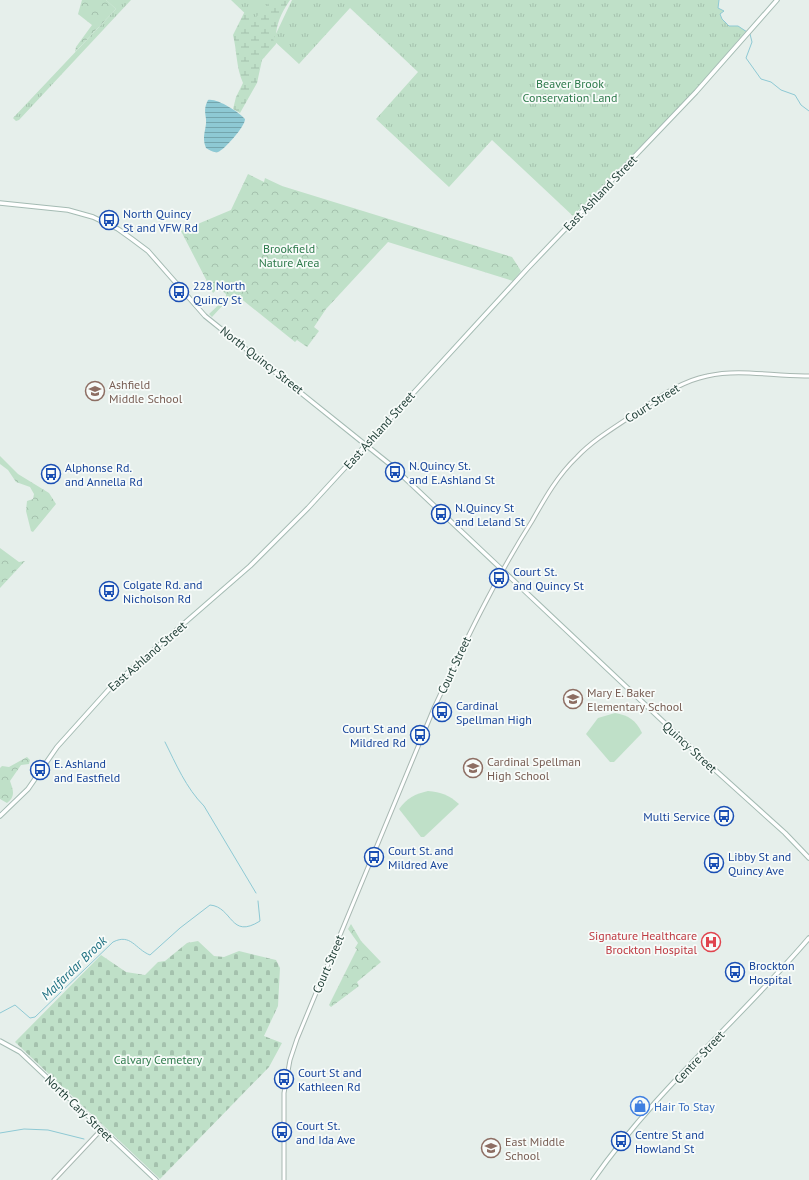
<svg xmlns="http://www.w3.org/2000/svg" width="809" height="1180" viewBox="0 0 809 1180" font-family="'PT Sans',sans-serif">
	<defs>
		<pattern id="forest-crowns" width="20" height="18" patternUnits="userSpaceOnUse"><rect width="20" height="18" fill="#bfe0c8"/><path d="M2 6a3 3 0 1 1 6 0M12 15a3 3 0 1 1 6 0" fill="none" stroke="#a4c1ad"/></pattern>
		<pattern id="wetland-marsh" width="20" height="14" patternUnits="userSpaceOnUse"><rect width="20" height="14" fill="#bfe0c8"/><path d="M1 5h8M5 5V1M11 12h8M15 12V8" fill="none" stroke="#a4c1ad"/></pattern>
		<pattern id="cemetery-stones" width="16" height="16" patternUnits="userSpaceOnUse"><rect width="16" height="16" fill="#bfe0c8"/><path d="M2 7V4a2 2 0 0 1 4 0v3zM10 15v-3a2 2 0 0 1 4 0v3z" fill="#a4c1ad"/></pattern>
		<pattern id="park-tufts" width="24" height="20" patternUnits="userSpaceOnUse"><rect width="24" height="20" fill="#bfe0c8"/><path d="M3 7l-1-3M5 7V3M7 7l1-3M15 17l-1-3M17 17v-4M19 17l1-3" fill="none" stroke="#a4c1ad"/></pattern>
		<pattern id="water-rules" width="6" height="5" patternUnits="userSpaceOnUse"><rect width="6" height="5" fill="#8ec9d4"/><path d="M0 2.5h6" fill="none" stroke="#74a5ad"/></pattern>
	</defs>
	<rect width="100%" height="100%" fill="#e6efeb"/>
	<!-- forest -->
	<g fill="url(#forest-crowns)">
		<path d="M82 0H106L116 9 75 52 76 47 92 25 78 14Z"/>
		<path d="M248 174 264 182 265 178 282 186 512 257 521 271 513 281 388 242 326 309 314 327 319 331 307 347 297 340 295 342 234 293 212 317 209 314 226 298V294L218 288 213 293 181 231 231 210Z"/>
		<path d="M0 456 18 474 49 493 56 504 33 532 31 531 26 511 27 501 33 499 34 494 30 487 16 482 8 470 0 464Z"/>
		<path d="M0 548 19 562 25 561 0 588Z"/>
		<path d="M27 757 30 760 29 764 21 765 10 781C13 790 16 796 7 803L0 799V768L2 766 9 767Z"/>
		<path d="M351 924 361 941 381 962 357 982 359 986 331 1007 329 1005 357 949 355 948 358 943 348 929Z"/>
	</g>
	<!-- wetland -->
	<path fill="url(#wetland-marsh)" d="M245 0H290C280 15 275 26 276 44L262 60 257 83 240 113 233 109 236 97 243 83C236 67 237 51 233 35L246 9Z"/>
	<!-- cemetery -->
	<path fill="url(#cemetery-stones)" d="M198 941 214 956 224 957 239 951 276 960 280 968 278 1006 264 1036 282 1043 269 1067 160 1179 15 1042 101 955 126 972 145 975 158 962 165 961 187 943Z"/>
	<!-- park -->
	<g fill="url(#park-tufts)">
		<path d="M106 0H131L19 120 16 121 13 118 116 9Z"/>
		<path d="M231 0H271L253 21Z"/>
		<path d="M292 0H719L718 8 724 11 720 14 722 19 729 26H738L746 31 695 90 573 216 492 140 449 187 376 119 418 72 350 8 299 64 273 40Z"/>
	</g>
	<!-- pitch -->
	<g fill="#bfe0c8">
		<path d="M615 713C628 715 636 720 642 733L614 762H610L586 734 598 718Z"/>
		<path d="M428 791C441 792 449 795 459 804L424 837H421L399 809C407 798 415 794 428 791Z"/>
	</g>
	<!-- water -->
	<path fill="url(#water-rules)" d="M208 100C217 98 239 112 245 119 245 127 224 150 218 152 213 153 210 150 206 148 201 136 207 129 206 119 205 111 204 108 208 100Z"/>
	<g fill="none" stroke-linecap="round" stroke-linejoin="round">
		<!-- stream -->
		<g stroke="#8ec9d4" stroke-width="1">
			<path d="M719 0 718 8 724 11 720 14 722 19 729 26H738L747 32"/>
			<path d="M750 34 752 42 746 58 761 79 771 82 781 90 795 95 801 105 809 111"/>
			<path d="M165 742C176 764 186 788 204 806L256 893"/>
			<path d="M0 1013 15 1005 30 1018 35 1017 113 942C131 933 135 949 150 955L180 928 210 905C233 907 230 940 260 921L258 901"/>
			<path d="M0 1133 24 1129 48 1130 84 1139"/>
		</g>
		<!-- tertiary casing -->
		<g stroke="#a8b8b2" stroke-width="5">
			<g id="tertiary">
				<path d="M54 1180 101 1130"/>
				<path d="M284 1180V1093L290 1060 297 1039 434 708C464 644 494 581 532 521 545 498 558 475 577 457 595 438 619 425 640 410 661 396 682 381 707 376 741 368 774 377 809 376"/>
			</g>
		</g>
		<!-- secondary casing -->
		<g stroke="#a4bbb3" stroke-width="5.5">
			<g id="secondary">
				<path d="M0 203 68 210 93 217 118 229 132 239 148 251 205 316 392 466 704 760 785 833 809 858"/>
				<path d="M0 816 28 789 57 747 111 687 250 566 308 508 528 268 696 92 777 0"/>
				<path d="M0 1041 20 1052 156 1180"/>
				<path d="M593 1180C655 1091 739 1020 809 938"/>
			</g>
		</g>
		<!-- tertiary -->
		<use href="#tertiary" stroke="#fff" stroke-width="3"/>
		<!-- secondary -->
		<use href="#secondary" stroke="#fff" stroke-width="3.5"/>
	</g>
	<!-- icons -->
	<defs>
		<g id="bus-ring" transform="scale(1)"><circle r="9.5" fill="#f7fbf9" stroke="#1a4fb4" stroke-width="1.5"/><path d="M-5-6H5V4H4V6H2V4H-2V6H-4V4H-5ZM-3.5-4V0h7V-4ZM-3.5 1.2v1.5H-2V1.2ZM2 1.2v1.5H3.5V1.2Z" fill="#1a4fb4"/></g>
		<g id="school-ring" transform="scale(1)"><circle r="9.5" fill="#f7fbf9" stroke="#8d6e63" stroke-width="1.5"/><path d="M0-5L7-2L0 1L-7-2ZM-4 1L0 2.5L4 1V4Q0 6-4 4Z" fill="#8d6e63"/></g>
		<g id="hospital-ring" transform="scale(1)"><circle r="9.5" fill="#f7fbf9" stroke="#e0444e" stroke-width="1.5"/><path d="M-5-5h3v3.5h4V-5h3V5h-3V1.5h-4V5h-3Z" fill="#e0444e"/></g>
		<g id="shop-ring" transform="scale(1)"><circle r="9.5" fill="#f7fbf9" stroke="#3f7fe0" stroke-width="1.5"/><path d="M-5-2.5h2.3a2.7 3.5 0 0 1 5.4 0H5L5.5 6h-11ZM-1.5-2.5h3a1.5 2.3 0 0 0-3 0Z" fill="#3f7fe0"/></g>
	</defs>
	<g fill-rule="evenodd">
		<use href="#bus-ring" x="109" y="220"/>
		<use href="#bus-ring" x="179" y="292"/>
		<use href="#school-ring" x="95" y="391"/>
		<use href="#bus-ring" x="395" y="472"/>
		<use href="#bus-ring" x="51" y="474"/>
		<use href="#bus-ring" x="441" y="514"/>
		<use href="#bus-ring" x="499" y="578"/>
		<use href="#bus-ring" x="109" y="591"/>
		<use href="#school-ring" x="573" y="699"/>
		<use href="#bus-ring" x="442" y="712"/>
		<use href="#bus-ring" x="420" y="735"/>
		<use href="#school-ring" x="473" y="768"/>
		<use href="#bus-ring" x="40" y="770"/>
		<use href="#bus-ring" x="724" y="816"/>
		<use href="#bus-ring" x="374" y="857"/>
		<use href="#bus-ring" x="714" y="863"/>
		<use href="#hospital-ring" x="711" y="942"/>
		<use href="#bus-ring" x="735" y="972"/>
		<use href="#bus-ring" x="284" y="1079"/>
		<use href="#shop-ring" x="640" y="1106"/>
		<use href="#bus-ring" x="282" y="1132"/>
		<use href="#bus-ring" x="621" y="1141"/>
		<use href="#school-ring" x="491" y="1148"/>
	</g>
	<g text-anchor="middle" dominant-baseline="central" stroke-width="3.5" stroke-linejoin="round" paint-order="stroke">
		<!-- park labels -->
		<g font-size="12" fill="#2d7a4b" stroke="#f7fbf9">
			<text x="570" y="83">Beaver Brook<tspan x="570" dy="14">Conservation Land</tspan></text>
			<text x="289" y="248">Brookfield<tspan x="289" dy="14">Nature Area</tspan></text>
			<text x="158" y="1059">Calvary Cemetery</text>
		</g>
		<!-- street labels -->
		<g font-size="12" fill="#24423a" stroke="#f7fbf9">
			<text transform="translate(600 193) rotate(-46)">East Ashland Street</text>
			<text transform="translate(262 360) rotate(38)">North Quincy Street</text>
			<text transform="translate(652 403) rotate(-32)">Court Street</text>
			<text transform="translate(379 430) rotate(-48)">East Ashland Street</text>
			<text transform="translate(147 656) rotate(-41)">East Ashland Street</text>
			<text transform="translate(454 665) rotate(-65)">Court Street</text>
			<text transform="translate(690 747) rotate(43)">Quincy Street</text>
			<text transform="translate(328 964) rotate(-67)">Court Street</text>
			<text transform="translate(699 1057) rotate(-47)">Centre Street</text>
			<text transform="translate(79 1108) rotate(44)">North Cary Street</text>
		</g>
		<!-- transit labels -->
		<g font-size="12" fill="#164399" stroke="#f7fbf9" text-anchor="start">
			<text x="123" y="213">North Quincy<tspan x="123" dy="14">St and VFW Rd</tspan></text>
			<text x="193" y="285">228 North<tspan x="193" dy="14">Quincy St</tspan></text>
			<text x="409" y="465">N.Quincy St.<tspan x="409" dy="14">and E.Ashland St</tspan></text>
			<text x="65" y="467">Alphonse Rd.<tspan x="65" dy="14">and Annella Rd</tspan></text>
			<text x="455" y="507">N.Quincy St<tspan x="455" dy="14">and Leland St</tspan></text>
			<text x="513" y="571">Court St.<tspan x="513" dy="14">and Quincy St</tspan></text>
			<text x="123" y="584">Colgate Rd. and<tspan x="123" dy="14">Nicholson Rd</tspan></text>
			<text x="456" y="705">Cardinal<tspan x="456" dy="14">Spellman High</tspan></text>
			<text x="406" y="728" text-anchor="end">Court St and<tspan x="406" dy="14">Mildred Rd</tspan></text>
			<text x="54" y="763">E. Ashland<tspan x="54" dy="14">and Eastfield</tspan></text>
			<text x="710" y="816" text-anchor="end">Multi Service</text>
			<text x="388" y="850">Court St. and<tspan x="388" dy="14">Mildred Ave</tspan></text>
			<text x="728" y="856">Libby St and<tspan x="728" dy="14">Quincy Ave</tspan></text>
			<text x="749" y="965">Brockton<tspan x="749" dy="14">Hospital</tspan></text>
			<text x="298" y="1072">Court St and<tspan x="298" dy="14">Kathleen Rd</tspan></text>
			<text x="296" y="1125">Court St.<tspan x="296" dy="14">and Ida Ave</tspan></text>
			<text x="635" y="1134">Centre St and<tspan x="635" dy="14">Howland St</tspan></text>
		</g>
		<!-- education labels -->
		<g font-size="12" fill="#785e54" stroke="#f7fbf9" text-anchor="start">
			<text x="109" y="384">Ashfield<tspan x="109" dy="14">Middle School</tspan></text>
			<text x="587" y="692">Mary E. Baker<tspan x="587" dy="14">Elementary School</tspan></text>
			<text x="487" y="761">Cardinal Spellman<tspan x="487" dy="14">High School</tspan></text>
			<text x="505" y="1141">East Middle<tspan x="505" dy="14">School</tspan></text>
		</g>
		<!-- health labels -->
		<g font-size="12" fill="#be3a42" stroke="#f7fbf9" text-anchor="end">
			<text x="697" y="935">Signature Healthcare<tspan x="697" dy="14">Brockton Hospital</tspan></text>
		</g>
		<!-- shop labels -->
		<g font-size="12" fill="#366cbe" stroke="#f7fbf9" text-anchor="start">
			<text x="654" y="1106">Hair To Stay</text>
		</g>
		<!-- water labels -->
		<g font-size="13" font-style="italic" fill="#1c6f80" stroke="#f7fbf9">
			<text transform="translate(74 968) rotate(-44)">Malfardar Brook</text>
		</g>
	</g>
</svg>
